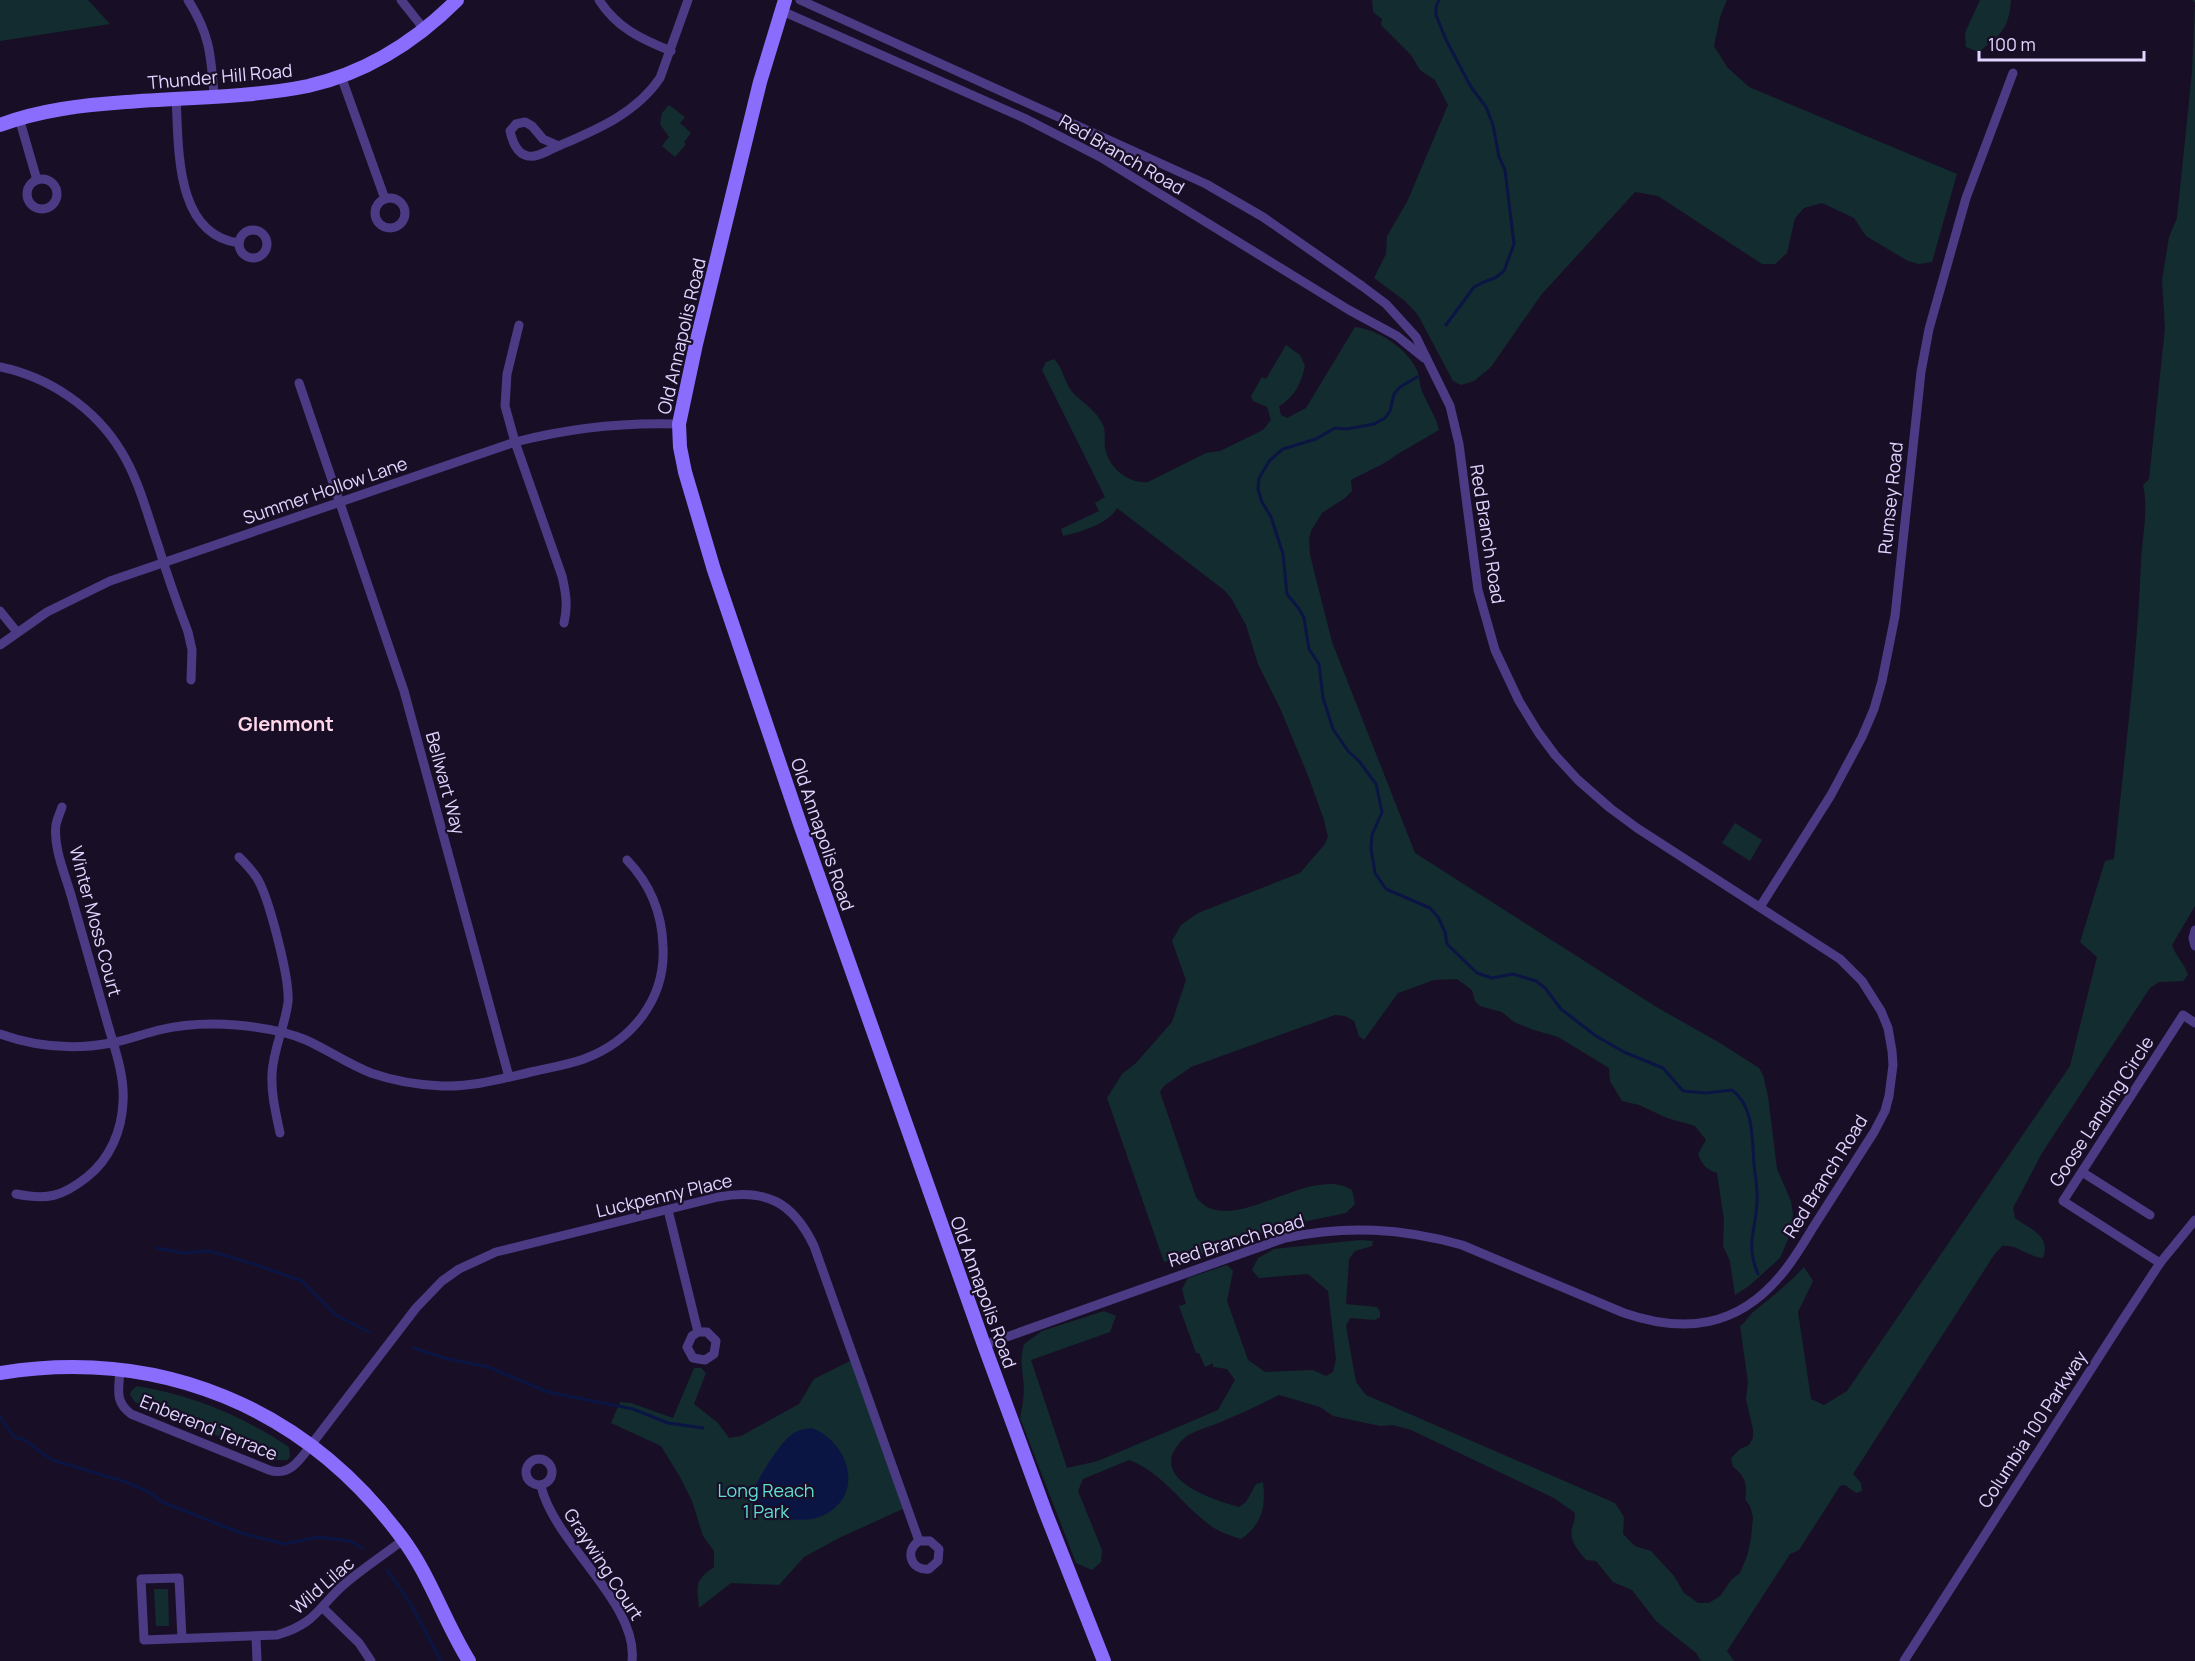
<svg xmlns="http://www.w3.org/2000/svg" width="2195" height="1661" viewBox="0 0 2195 1661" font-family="Manrope,sans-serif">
	<rect width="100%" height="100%" fill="#180f26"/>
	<!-- green -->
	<g fill="#132c30">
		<path d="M0 0H88L110 24 0 41Z"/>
		<path d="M1372 0H1727L1720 17 1714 46 1727 67 1749 87 1957 174 1932 262 1919 264 1908 261 1866 236 1854 218 1822 203 1804 208 1795 218 1787 253 1775 264H1762L1658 196 1635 192 1541 295 1491 367 1474 381 1461 385 1453 381 1418 315 1405 301 1374 278 1386 254 1387 236 1407 202 1448 105 1435 80 1420 70 1411 55 1381 25 1382 19 1373 12Z"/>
		<path d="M1980 0H2011C2009 29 2001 34 1979 52L1966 47 1965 33Z"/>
		<path d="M2192 0H2195V906L2172 945C2176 957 2185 964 2188 975L2183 981 2159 982 2150 988 2042 1153 2013 1208 2015 1218C2031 1230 2051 1235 2043 1258 2028 1257 2017 1244 2002 1246L1994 1255 1853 1474 1861 1483 1862 1491 1856 1493 1845 1485 1840 1486 1799 1550 1790 1554 1727 1651 1734 1661H1701L1696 1653 1656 1621 1632 1590 1613 1582 1596 1561 1586 1560C1578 1550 1569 1541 1572 1528 1574 1522 1575 1519 1575 1513L1554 1498 1411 1430 1393 1425 1380 1426 1333 1416 1320 1407 1279 1395C1258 1406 1238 1415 1216 1424 1207 1427 1198 1430 1190 1434 1183 1438 1175 1447 1172 1455 1163 1485 1218 1501 1239 1507L1246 1502 1256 1484 1263 1482C1266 1508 1262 1524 1241 1539 1232 1536 1222 1533 1214 1528 1184 1508 1164 1473 1129 1460L1083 1479 1078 1491 1102 1550 1101 1562 1092 1570 1076 1563 1020 1418C1023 1405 1025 1392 1023 1378 1022 1364 1020 1359 1024 1344L1042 1331 1104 1311 1116 1316 1110 1332 1031 1360 1067 1468 1098 1461 1218 1410 1235 1380 1227 1369 1213 1367V1363L1205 1367 1199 1353H1196L1179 1306 1186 1304 1182 1289 1188 1278 1227 1265 1233 1271 1227 1301 1248 1360 1265 1372 1313 1370 1326 1376 1333 1372 1336 1359 1328 1291 1308 1274 1259 1278 1252 1270 1258 1258 1274 1249 1360 1240 1373 1241 1372 1246 1355 1251 1349 1259 1346 1304 1377 1307 1380 1312V1317L1375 1320 1350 1318 1346 1326 1356 1382 1366 1395 1615 1503 1624 1517 1623 1534 1635 1546 1651 1551 1674 1576 1684 1593 1698 1603H1709L1720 1596 1732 1579 1740 1573 1747 1556 1751 1539 1753 1517 1750 1506 1745 1499C1748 1486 1745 1475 1733 1467L1731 1458 1740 1449 1749 1445 1753 1438V1429L1746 1399 1748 1382 1740 1326C1746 1323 1747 1317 1753 1312 1771 1298 1788 1284 1804 1267L1813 1281 1798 1312 1811 1399 1824 1405 1847 1391 2070 1066 2097 957 2080 942 2105 861 2114 859C2124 760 2137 662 2141 562 2142 536 2149 511 2143 485L2149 479 2165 328 2162 280 2169 237 2177 218 2192 72 2195 3Z"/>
		<path d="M669 105 685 117 680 123 691 133 684 142 686 144 675 157 662 146 669 137 660 124 662 113Z"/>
		<path d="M1355 327C1378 330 1404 346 1416 368 1420 375 1419 384 1422 391 1427 404 1436 416 1439 430L1396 455C1389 462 1362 474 1351 480L1352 491 1345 498 1322 513 1311 531 1309 539 1310 555 1332 642 1415 853 1658 1008 1720 1043 1759 1068 1763 1075 1768 1096 1777 1169 1791 1201 1793 1214 1791 1232 1780 1258 1749 1286 1735 1295 1730 1261 1723 1246 1724 1220 1717 1173C1706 1169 1702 1165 1698 1154L1706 1140 1695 1126 1667 1118 1639 1105 1622 1101 1610 1081 1609 1068 1558 1037 1531 1029 1514 1022 1502 1012 1480 1006 1475 1001 1472 990 1457 979 1434 980 1398 993 1364 1040 1359 1036 1354 1021 1345 1016 1335 1015 1191 1067 1164 1086 1160 1092 1196 1197C1229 1242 1309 1162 1352 1190L1355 1204 1346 1213 1279 1227 1175 1263 1172 1260 1164 1262 1107 1098 1122 1074 1136 1063 1172 1022 1186 980 1172 941 1181 925 1198 913 1300 873 1325 844 1328 837 1324 820 1309 778 1280 708 1258 664 1246 625 1231 598 1224 590 1117 508C1108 524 1081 532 1063 536L1061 529 1099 511 1095 503 1105 497 1042 370 1046 362 1054 359C1064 369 1065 386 1075 395 1085 404 1097 412 1103 425 1106 432 1104 441 1105 448 1109 468 1128 484 1148 482L1206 453 1220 451 1263 430 1271 420 1267 407 1253 401 1251 396 1262 377 1266 379 1286 345 1300 355 1305 366C1301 383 1295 397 1279 406L1281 415 1287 418 1306 408Z"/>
		<path d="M1735 823 1762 840 1750 861 1722 843Z"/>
		<path d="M854 1359 907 1507 839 1538 804 1557 779 1585 731 1583 699 1608C697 1585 694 1581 714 1567V1551L703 1536 692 1501 680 1477 661 1446 611 1423 620 1402 631 1403 673 1418 694 1368H701L706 1373 694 1404 718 1423 729 1438 741 1436 799 1404 814 1379Z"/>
		<path d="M137 1386C192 1395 243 1416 289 1447L290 1457 287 1460H277L135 1402 130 1395 131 1391Z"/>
		<path d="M154 1589H168L169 1626H156Z"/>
	</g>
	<!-- water -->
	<path fill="#0b1544" d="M812 1428C847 1441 866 1492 826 1514 814 1521 800 1520 786 1519 778 1518 766 1517 759 1513 754 1510 751 1502 752 1497 753 1484 781 1442 791 1435 797 1430 804 1429 812 1428Z"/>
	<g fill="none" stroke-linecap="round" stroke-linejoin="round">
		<!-- stream -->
		<g stroke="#0b1544" stroke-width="3">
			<path d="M1439 0 1436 7V15L1446 40 1471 87 1486 107 1493 125 1499 157 1505 170 1514 244 1504 271 1495 278 1486 281 1474 287 1446 325"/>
			<path d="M1417 377 1400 387 1394 394 1390 411 1385 418 1374 424 1347 429 1335 428 1316 439 1283 449 1270 460 1259 478 1258 489 1262 502 1271 517 1283 554 1287 594 1299 609 1304 618 1309 649 1319 664 1323 698 1333 729 1348 751 1359 761 1376 784 1382 812 1372 835 1371 848 1375 873 1386 889 1430 908 1438 917 1445 932 1447 944 1477 973 1492 978 1513 974 1536 981 1545 988 1561 1009 1596 1036 1624 1052 1663 1068 1683 1091 1706 1093 1732 1090C1754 1106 1752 1139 1754 1164 1755 1176 1758 1188 1757 1201 1756 1232 1745 1242 1758 1274"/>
			<path d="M157 1248 183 1253 209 1251 254 1264 302 1281 336 1315 369 1332"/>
			<path d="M414 1348 444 1358 488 1367 548 1392 633 1409 668 1423 703 1428"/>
			<path d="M0 1417 14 1437 23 1439 52 1460 126 1482 149 1492 162 1502 241 1533 285 1544 318 1537 350 1541 363 1548"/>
			<path d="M387 1570 410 1603 441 1661"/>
		</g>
		<!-- street -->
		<g stroke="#4b3b85" stroke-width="9">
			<path d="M188 0C210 34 211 56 214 95"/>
			<path d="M401 0 424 29"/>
			<path d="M599 0C617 28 641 39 671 51"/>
			<path d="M800 0 1206 184 1263 217 1362 286 1386 304 1416 337 1450 406 1459 444 1478 590 1495 650 1519 701 1538 732 1555 755 1578 780 1610 808 1637 828 1840 959 1862 981 1881 1011 1888 1028 1892 1051 1893 1065 1889 1096 1885 1111 1874 1132C1854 1163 1834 1195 1814 1226 1804 1242 1794 1260 1781 1275 1738 1327 1685 1334 1624 1313L1462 1245C1402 1228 1346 1225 1285 1238L984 1345"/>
			<path d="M782 11 1024 118 1100 157 1349 310 1397 336 1424 358"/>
			<path d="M341 76 385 199"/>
			<path d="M176 98C179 146 174 235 239 243"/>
			<path d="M19 118 37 180"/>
			<path d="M559 146 543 139 532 126 525 122 516 124 510 131C512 140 517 154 528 156 536 158 547 151 554 148 593 131 635 115 660 78L688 0"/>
			<circle cx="42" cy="194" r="15"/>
			<circle cx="390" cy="213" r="15"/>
			<circle cx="253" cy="244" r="14"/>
			<path d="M519 325 507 374 505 406 515 442 562 576C566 593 568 606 564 623"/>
			<path d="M0 367C49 377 95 408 121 451 139 480 147 514 158 545 167 575 177 603 188 632L192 650 191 680"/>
			<path d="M299 383 404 691 509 1077"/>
			<path d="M0 611 17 632"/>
			<path d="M0 645 47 612 110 581 515 442C569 428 622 422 679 424"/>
			<path d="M239 857C246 864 252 870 257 878 269 898 290 979 288 1002 285 1027 273 1049 272 1074 271 1094 276 1114 280 1133"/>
			<path d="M1760 907 1831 795 1862 737 1874 709 1882 681 1895 616 1921 372 1929 329 1966 198 2013 73"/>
			<path d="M2195 930 2193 938 2195 946"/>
			<path d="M0 1034C36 1047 74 1050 111 1043 127 1040 143 1034 159 1030 184 1024 211 1023 236 1025 259 1027 285 1031 306 1040 328 1050 348 1064 371 1073 394 1081 418 1085 442 1086 473 1087 501 1079 531 1072 548 1068 567 1065 584 1059 632 1041 666 999 663 946 662 913 650 884 627 860"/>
			<path d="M2082 1172 2150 1215"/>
			<path d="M16 1194C47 1200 62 1197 87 1177 110 1159 122 1130 123 1102 125 1074 113 1044 106 1018 94 977 83 936 71 895 65 874 53 847 56 825 57 819 60 813 62 807"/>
			<path d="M668 1210 698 1332 692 1336 687 1347 693 1358 705 1360 714 1354 716 1341 707 1332H698"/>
			<path d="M2160 1263 2063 1201 2183 1015 2195 1023"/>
			<path d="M120 1370C119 1389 114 1401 131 1414L269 1470C289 1477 300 1460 311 1445L416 1308 442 1281 459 1269 496 1252 718 1197C766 1188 793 1202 814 1246L919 1541C904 1551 911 1571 929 1569L938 1561 939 1549 930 1541H919"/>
			<circle cx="539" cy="1472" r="13"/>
			<path d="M541 1486C554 1543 639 1604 632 1661"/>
			<path d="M323 1608 359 1643 371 1661"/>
			<path d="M256 1637 257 1661"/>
			<path d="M182 1638 179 1578 141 1579 144 1640 277 1635C318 1623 318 1606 347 1582 365 1567 385 1554 403 1540"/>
			<path d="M1904 1661 2120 1324 2160 1263 2195 1220"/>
		</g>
		<!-- secondary -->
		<g stroke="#8b6dfd" stroke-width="14">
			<path d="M785 0 760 82 696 344 679 424 680 447 685 472 714 570 800 824 984 1345 1045 1511 1104 1661"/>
			<path d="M0 125C40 110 83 105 126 102 186 97 249 98 308 86 365 73 416 41 457 0"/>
			<path d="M0 1373C160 1347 305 1407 402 1538 430 1575 444 1621 469 1661"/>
		</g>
	</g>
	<g text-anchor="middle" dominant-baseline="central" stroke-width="4.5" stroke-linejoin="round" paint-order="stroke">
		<!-- street labels -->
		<g font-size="18" fill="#e1d5ff" stroke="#180f26">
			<text transform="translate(220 76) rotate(-5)">Thunder Hill Road</text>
			<text transform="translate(1122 154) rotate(30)">Red Branch Road</text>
			<text transform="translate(681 336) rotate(-77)">Old Annapolis Road</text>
			<text transform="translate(325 490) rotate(-19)">Summer Hollow Lane</text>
			<text transform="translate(1890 498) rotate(-84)">Rumsey Road</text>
			<text transform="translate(1488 534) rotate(81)">Red Branch Road</text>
			<text transform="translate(446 783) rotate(75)">Bellwart Way</text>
			<text transform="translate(823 834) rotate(71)">Old Annapolis Road</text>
			<text transform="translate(96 921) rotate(75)">Winter Moss Court</text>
			<text transform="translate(2101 1111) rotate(-57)">Goose Landing Circle</text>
			<text transform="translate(1825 1176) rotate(-58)">Red Branch Road</text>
			<text transform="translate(664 1195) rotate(-13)">Luckpenny Place</text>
			<text transform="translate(1236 1240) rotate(-17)">Red Branch Road</text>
			<text transform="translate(984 1292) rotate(70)">Old Annapolis Road</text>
			<text transform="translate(209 1427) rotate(22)">Enberend Terrace</text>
			<text transform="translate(2032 1429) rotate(-57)">Columbia 100 Parkway</text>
			<text transform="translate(604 1564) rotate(57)">Graywing Court</text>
			<text transform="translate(322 1585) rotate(-41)">Wild Lilac</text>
		</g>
		<!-- park labels -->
		<g font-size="18" fill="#61dfd6" stroke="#180f26">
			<text x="766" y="1490">Long Reach<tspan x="766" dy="21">1 Park</tspan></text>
		</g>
		<!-- neighbourhood labels -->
		<g font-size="20" font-weight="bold" fill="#ffd7e9" stroke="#180f26">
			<text x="286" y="723">Glenmont</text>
		</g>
	</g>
	<!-- scale -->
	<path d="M1979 51v9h165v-9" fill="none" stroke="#e1d5ff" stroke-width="3"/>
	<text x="1988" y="51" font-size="18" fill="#e1d5ff" stroke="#180f26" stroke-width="4.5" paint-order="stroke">100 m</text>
</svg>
